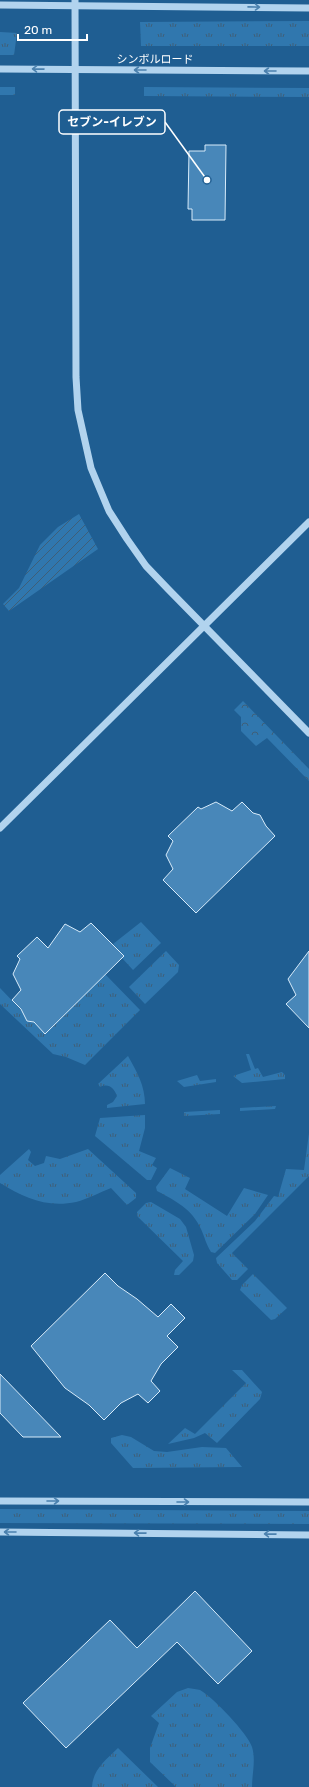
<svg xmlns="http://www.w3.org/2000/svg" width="309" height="1787" viewBox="0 0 309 1787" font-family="Rubik,'Noto Sans JP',sans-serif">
	<defs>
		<pattern id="grass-tufts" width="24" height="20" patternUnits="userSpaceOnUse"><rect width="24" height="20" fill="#3077ae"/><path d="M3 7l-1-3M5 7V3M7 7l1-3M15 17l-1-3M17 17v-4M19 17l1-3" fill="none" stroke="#3f5f78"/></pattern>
		<pattern id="forest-crowns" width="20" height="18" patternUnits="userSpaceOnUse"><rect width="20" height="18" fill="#3077ae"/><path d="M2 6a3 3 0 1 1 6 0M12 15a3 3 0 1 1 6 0" fill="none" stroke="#3f5f78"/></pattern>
		<pattern id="garden-furrows" width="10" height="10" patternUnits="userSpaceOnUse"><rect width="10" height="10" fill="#3077ae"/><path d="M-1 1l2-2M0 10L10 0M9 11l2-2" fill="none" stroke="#3f5f78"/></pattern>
	</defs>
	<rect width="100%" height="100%" fill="#1f5e92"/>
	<!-- grass -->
	<g fill="url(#grass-tufts)">
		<path d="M309 21V46H141L140 22Z"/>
		<path d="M0 32 17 33 14 55H0Z"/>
		<rect x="0" y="87" width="15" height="8"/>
		<path d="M144 87 309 88V97L144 96Z"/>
		<path d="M141 922 161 943 133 970 122 958 124 956 113 944Z"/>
		<path d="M166 951 179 965 178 972 145 1004 129 987Z"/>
		<path d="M105 974 140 1010 85 1065 66 1057 53 1054 0 1004V988L23 1012 27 1021 34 1022 45 1034Z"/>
		<path d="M246 1054H249L255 1069 258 1068 263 1077 282 1072 285 1075V1079L242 1083 233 1076 251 1070Z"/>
		<path d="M128 1056C137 1072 145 1086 145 1104L107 1108V1105L113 1102 117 1096C114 1088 109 1083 100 1087L98 1084Z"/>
		<path d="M197 1075 200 1081 216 1079V1082L184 1087 177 1081Z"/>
		<path d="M276 1106 275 1109 240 1111V1108Z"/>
		<path d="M220 1110V1114L184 1116V1112Z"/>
		<path d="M145 1115V1128L139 1151 156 1158 152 1165 157 1168 151 1180H147L95 1136 100 1118Z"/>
		<path d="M309 1133V1176L232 1253 248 1269 237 1280H232L217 1263 216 1258 255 1221 274 1196 278 1197 286 1169 304 1170Z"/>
		<path d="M29 1149 31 1152 28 1160 35 1166 44 1163 46 1156 60 1159 88 1149 136 1193V1198L127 1205 111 1188C100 1192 88 1199 76 1202 47 1208 24 1198 0 1183V1175Z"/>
		<path d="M170 1168 190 1178 185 1189 227 1216 244 1188 268 1195 255 1214 215 1253 211 1252C206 1244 205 1238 201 1229 192 1209 176 1201 157 1191L156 1187Z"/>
		<path d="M151 1202 180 1219 186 1227 194 1255 193 1261 179 1275H174L175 1270 183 1261 137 1216V1212L146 1203Z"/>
		<path d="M253 1274 287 1308 275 1319 271 1320 240 1290 242 1285Z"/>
		<path d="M232 1370H242L262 1392 260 1399 217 1443 205 1433 194 1438 168 1444 185 1428 195 1434 246 1383Z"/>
		<path d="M122 1435 131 1437 154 1451 167 1452 202 1447 226 1448 242 1467 133 1468 111 1443V1438Z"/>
		<path d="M0 1509 309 1511V1524L0 1523Z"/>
		<path d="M188 1688C192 1689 197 1689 200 1690 213 1697 248 1734 252 1747 256 1760 252 1774 252 1787H176L150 1762V1748L159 1723 151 1716 177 1692Z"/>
		<path d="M118 1748 158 1787H92C93 1769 106 1760 118 1748Z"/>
	</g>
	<!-- forest -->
	<path fill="url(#forest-crowns)" d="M243 701 309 769V781L267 738 256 746 241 731V717L234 710Z"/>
	<!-- garden -->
	<path fill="url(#garden-furrows)" d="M79 514 98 549 9 611 3 604 19 588 40 545 58 527Z"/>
	<!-- building -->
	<g fill="#4887b9" stroke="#d7ebfa">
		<path d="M205 145H226L225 220H192V209H188L189 151H205Z"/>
		<path d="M216 802 232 811 242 802 253 813 260 815 266 826 275 836 196 913 163 880 173 869 166 855 173 841 168 836 198 807 201 809Z"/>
		<path d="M91 923 124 956 45 1034 34 1022 27 1021 21 1009 12 1000 21 990 13 974 20 959 17 956 37 937 48 948 65 924 80 932Z"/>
		<path d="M309 951V1028L286 1004 296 995 288 979Z"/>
		<path d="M105 1273 118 1286 137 1299 158 1317 171 1304 185 1318 167 1336 178 1347 161 1364 151 1381 160 1391 148 1403 138 1394 121 1403 104 1420 89 1405 65 1388 31 1346Z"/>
		<path d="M0 1374 61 1437H23L0 1413Z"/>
		<path d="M195 1591 252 1651 218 1684 177 1642 66 1748 23 1703 110 1620 137 1648Z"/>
	</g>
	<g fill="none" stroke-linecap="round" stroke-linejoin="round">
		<!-- minor -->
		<g stroke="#b1d3ee" stroke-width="7">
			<path d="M75 0 76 377 78 410 91 468 109 511 127 539 146 566 168 589 309 733"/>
			<path d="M0 5 309 8"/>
			<path d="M0 69 309 71"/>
			<path d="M0 828 309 522"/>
			<path d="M0 1501 309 1502"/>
			<path d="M0 1532 309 1535"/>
		</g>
	</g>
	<!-- one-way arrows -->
	<defs><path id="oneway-shaft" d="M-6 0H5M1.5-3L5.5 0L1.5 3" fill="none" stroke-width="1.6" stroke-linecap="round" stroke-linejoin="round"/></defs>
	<g stroke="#4b81ae">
		<use href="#oneway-shaft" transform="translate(254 7) rotate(1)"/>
		<use href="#oneway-shaft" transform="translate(38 69) rotate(-179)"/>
		<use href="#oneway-shaft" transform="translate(140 70) rotate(-180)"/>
		<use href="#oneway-shaft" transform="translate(270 71) rotate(-180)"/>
		<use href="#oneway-shaft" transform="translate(53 1501)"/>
		<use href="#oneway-shaft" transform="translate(183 1502)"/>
		<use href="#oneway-shaft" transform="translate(10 1532) rotate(-180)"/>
		<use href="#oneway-shaft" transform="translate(140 1533) rotate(-179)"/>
		<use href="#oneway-shaft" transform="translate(270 1534) rotate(-179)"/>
	</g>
	<g text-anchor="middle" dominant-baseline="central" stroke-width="3.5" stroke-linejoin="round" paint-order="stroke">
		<!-- street labels -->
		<g font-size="11" fill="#fff" stroke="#1f5e92">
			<text x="155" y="59">シンボルロード</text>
		</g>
	</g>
	<!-- callouts -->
	<path fill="none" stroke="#fff" stroke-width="1.5" d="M207 180L165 122"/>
	<circle fill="#fff" stroke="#1f5e92" stroke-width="1.5" cx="207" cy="180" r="4"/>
	<rect fill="#1f5e92" stroke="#fff" stroke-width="1.5" x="59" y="110" width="106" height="24" rx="4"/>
	<g font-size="12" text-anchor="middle" font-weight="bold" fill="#fff">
		<text x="112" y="126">セブン-イレブン</text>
	</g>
	<!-- scale -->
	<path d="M18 34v6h69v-6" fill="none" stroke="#ffffff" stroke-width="2"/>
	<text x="24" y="34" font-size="12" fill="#ffffff" stroke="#1f5e92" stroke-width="3" paint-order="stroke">20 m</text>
</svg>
